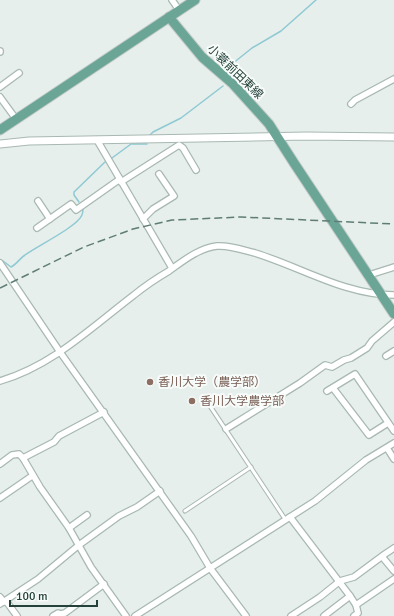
<svg xmlns="http://www.w3.org/2000/svg" width="394" height="616" viewBox="0 0 394 616" font-family="Signika,'Noto Sans JP',sans-serif">
	<rect width="100%" height="100%" fill="#e6efeb"/>
	<g fill="none" stroke-linecap="round" stroke-linejoin="round">
		<!-- stream -->
		<g stroke="#8ec9d4" stroke-width="1.5">
			<path d="M227 68 252 48 281 31 316 0"/>
			<path d="M150 135 153 132 181 118 223 86"/>
			<path d="M112 158 131 144H147"/>
			<path d="M79 202 74 195V192L105 162"/>
			<path d="M3 261 11 267C17 264 20 258 25 255 37 246 77 227 82 215 83 213 83 210 83 208"/>
		</g>
		<!-- service casing -->
		<g stroke="#a8b8b2" stroke-width="5">
			<g id="service">
				<path d="M206 400 285 519"/>
				<path d="M185 511 251 467"/>
			</g>
		</g>
		<!-- minor casing -->
		<g stroke="#a8b8b2" stroke-width="8">
			<g id="minor">
				<path d="M172 0 179 10"/>
				<path d="M0 52V51"/>
				<path d="M0 87 19 73"/>
				<path d="M0 97 16 119"/>
				<path d="M351 104 355 100 394 79"/>
				<path d="M97 140 172 268"/>
				<path d="M121 182 179 145 183 148 196 170"/>
				<path d="M38 201 50 219"/>
				<path d="M143 219 153 209 174 196 159 174"/>
				<path d="M37 228 71 204 76 210 120 179"/>
				<path d="M0 263 60 352 191 536 210 568 246 616"/>
				<path d="M369 275 394 267"/>
				<path d="M386 356 394 351"/>
				<path d="M0 381C52 366 92 327 134 295 145 286 157 278 169 271 183 261 199 248 217 246 230 245 243 250 255 253 301 267 345 295 394 295"/>
				<path d="M333 388 369 435 388 423"/>
				<path d="M327 391 355 374 394 431"/>
				<path d="M226 429 300 383 325 365 332 367 344 360 351 358 367 348 372 341 394 322"/>
				<path d="M387 448 394 459"/>
				<path d="M23 458 54 442 59 436 104 412"/>
				<path d="M0 464 12 455 19 454 23 458 40 487 69 528 91 567 126 616"/>
				<path d="M0 498 32 476"/>
				<path d="M290 517 350 596 356 605 358 613 354 616"/>
				<path d="M69 528 87 515"/>
				<path d="M384 559 394 571"/>
				<path d="M0 597 4 602"/>
				<path d="M6 601 17 616"/>
				<path d="M0 604 38 579 79 545 119 516 137 507 160 491"/>
				<path d="M356 605 394 579"/>
				<path d="M53 616 58 613 61 614 65 613 104 584"/>
				<path d="M135 616 315 501 366 460 394 443"/>
				<path d="M291 616 320 597 340 581 354 577 385 554 394 548"/>
				<path d="M324 616 350 596"/>
			</g>
		</g>
		<!-- tertiary casing -->
		<g stroke="#a8b8b2" stroke-width="9">
			<path id="tertiary" d="M0 144 29 141 306 136 394 137"/>
		</g>
		<!-- primary casing -->
		<g stroke="#c2cac8" stroke-width="11">
			<g id="primary">
				<path d="M169 17 202 57 232 83 269 124 294 163 394 314"/>
				<path d="M0 130 195 0"/>
			</g>
		</g>
		<!-- service -->
		<use href="#service" stroke="#fff" stroke-width="3"/>
		<!-- minor -->
		<use href="#minor" stroke="#fff" stroke-width="5.5"/>
		<!-- tertiary -->
		<use href="#tertiary" stroke="#fff" stroke-width="7"/>
		<!-- primary -->
		<use href="#primary" stroke="#6aa596" stroke-width="9"/>
		<!-- rail -->
		<path stroke="#5f7d75" stroke-width="1.5" stroke-dasharray="8 4" stroke-linecap="butt" d="M0 288 84 247 133 229 172 220 241 217 394 224"/>
	</g>
	<!-- markers -->
	<g fill="#8d6e63" stroke="#f7fbf9" stroke-width="1.5">
		<circle cx="150" cy="382" r="4"/>
		<circle cx="192" cy="401" r="4"/>
	</g>
	<g text-anchor="middle" dominant-baseline="central" stroke-width="4" stroke-linejoin="round" paint-order="stroke">
		<!-- street labels -->
		<g font-size="12" fill="#24423a" stroke="#f7fbf9">
			<text transform="translate(235 72) rotate(44)">小蓑前田東線</text>
		</g>
		<!-- education labels -->
		<g font-size="12" fill="#785e54" stroke="#f7fbf9" text-anchor="start">
			<text x="158" y="382">香川大学（農学部）</text>
			<text x="200" y="401">香川大学農学部</text>
		</g>
	</g>
	<!-- scale -->
	<path d="M10 600v6h87v-6" fill="none" stroke="#24423a" stroke-width="2"/>
	<text x="16" y="600" font-size="12" fill="#24423a" stroke="#f7fbf9" stroke-width="3" paint-order="stroke">100 m</text>
</svg>
